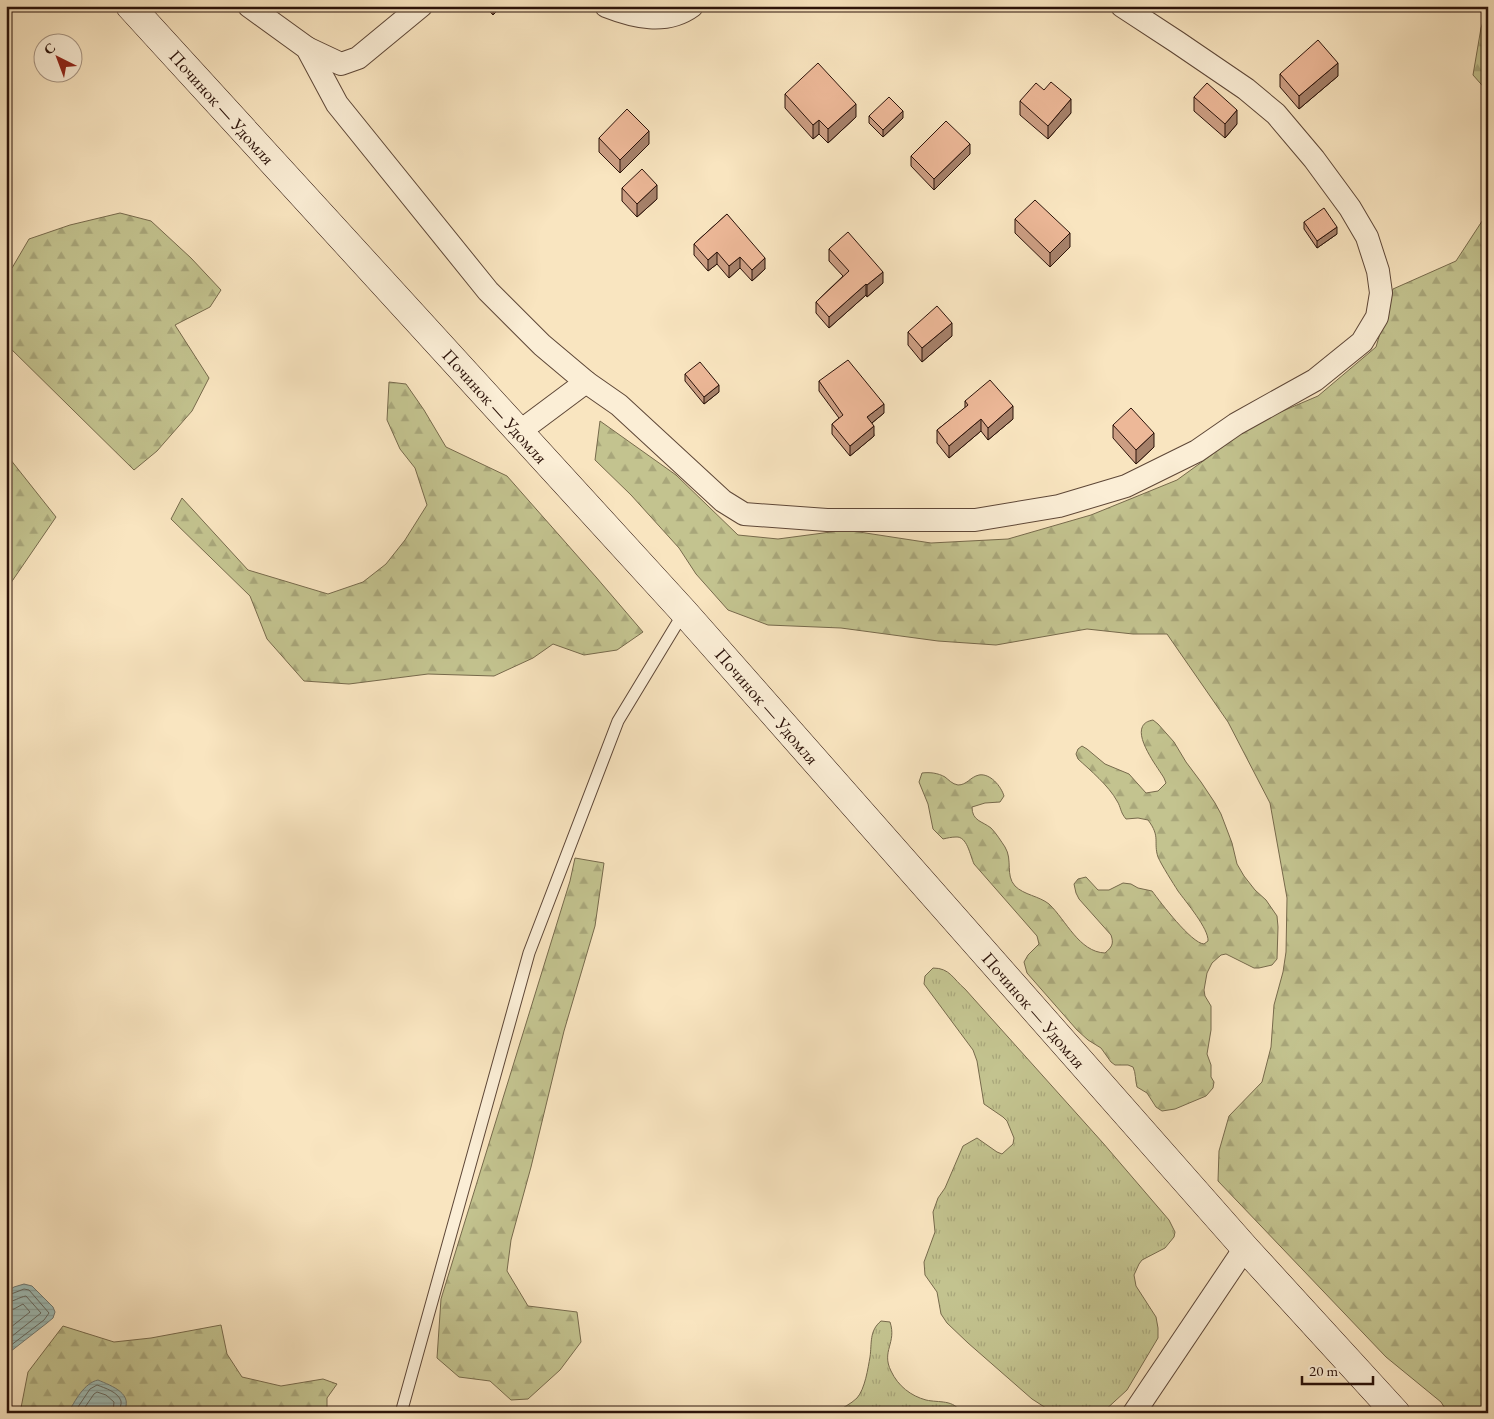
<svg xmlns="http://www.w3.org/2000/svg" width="1494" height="1419" viewBox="0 0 1494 1419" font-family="'EB Garamond',serif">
	<defs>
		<pattern id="grass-tufts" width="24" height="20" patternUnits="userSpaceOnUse" patternTransform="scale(1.25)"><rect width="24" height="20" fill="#c3c38f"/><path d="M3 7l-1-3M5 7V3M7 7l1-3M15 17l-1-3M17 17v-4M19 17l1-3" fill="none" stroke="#a8a67a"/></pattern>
		<pattern id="forest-firs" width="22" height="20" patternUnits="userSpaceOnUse" patternTransform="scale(1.25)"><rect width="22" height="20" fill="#c3c38f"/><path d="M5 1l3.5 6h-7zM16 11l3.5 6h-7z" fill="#a8a67a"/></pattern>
		<pattern id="water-rules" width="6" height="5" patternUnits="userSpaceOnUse" patternTransform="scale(1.25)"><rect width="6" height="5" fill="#9fbeb8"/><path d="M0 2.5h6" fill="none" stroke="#89a29d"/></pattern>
	</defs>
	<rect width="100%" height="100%" fill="#f9e5c0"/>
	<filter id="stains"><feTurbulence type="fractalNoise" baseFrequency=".004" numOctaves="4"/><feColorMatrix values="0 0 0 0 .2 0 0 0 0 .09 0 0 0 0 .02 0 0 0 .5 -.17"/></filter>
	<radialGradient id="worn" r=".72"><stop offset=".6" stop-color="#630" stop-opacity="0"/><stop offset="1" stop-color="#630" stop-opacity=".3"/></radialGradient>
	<!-- grass -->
	<g fill="url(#grass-tufts)" stroke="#776a4c">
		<path d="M933 968C950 968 953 979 965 989L1103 1143 1169 1220 1175 1232 1174 1237 1165 1248 1142 1260 1139 1264 1134 1275 1136 1286 1156 1317 1158 1328V1338L1127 1390 1102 1413H1060L1046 1408 1032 1399 968 1343 947 1323 941 1314 937 1292 925 1275 924 1262 935 1232 933 1212 938 1198 945 1188 963 1146 977 1138 997 1152 1002 1154 1013 1144 1014 1138 1007 1121 1003 1117 984 1104 977 1061 973 1050 924 984 925 976Z"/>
		<path d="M881 1321 890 1322C897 1343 881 1351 891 1371 898 1386 911 1396 926 1400 939 1403 954 1399 961 1413H834C842 1408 851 1404 857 1398 865 1389 868 1368 870 1357 872 1343 869 1331 881 1321Z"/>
	</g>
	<!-- forest -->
	<g fill="url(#forest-firs)" stroke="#776a4c">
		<path d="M1488 6V92L1473 75 1481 28Z"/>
		<path d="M1488 212V1377L1483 1383 1488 1393V1413H1448L1441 1402 1386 1357 1218 1181 1219 1151 1229 1116 1262 1082 1271 1047 1274 1005 1283 972 1286 952 1287 898 1270 803 1228 722 1167 634H1133L1087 629 996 645 938 641 841 628 768 625 728 610 696 574 679 548 631 495 595 460 600 421 676 475 738 535 778 539 846 530 931 543 1008 539 1091 515 1177 480 1257 422 1318 396 1376 347 1393 289 1456 261Z"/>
		<path d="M120 213 151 221 191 258 221 290 210 307 175 325 209 378 192 411 157 451 134 470 6 344V270L12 268 29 239 70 225Z"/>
		<path d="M389 382 406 384 424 410 446 447 507 476 596 577 643 632 617 650 584 655 553 644 533 658 494 676 428 674 349 684 304 681 267 639 250 596 171 519 182 498 248 570 328 594 363 582 386 564 405 540 427 505 415 468 400 449 387 420Z"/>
		<path d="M6 456 10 459 56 517 6 590Z"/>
		<path d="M1153 720 1158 724 1174 742 1186 762 1201 782 1215 803 1221 814 1232 843 1237 864 1244 876 1255 890 1266 900 1277 916 1278 927 1277 959 1272 965 1259 968H1254L1226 954 1221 955 1212 963 1207 973 1204 990 1205 996 1211 1006V1030L1207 1054 1211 1065V1077L1214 1082 1213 1088 1206 1096 1175 1109 1162 1111 1156 1107 1147 1093 1137 1087C1135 1080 1136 1073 1133 1067L1128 1065H1115L1111 1062 1101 1048 1088 1040 1077 1030 1027 973 1024 962 1028 955 1039 944 1037 936 974 864C970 855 967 836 956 837 952 837 947 838 943 839L933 829 928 804 919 782 922 773C930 772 938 773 945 777 949 780 952 784 958 785 967 785 970 777 979 775 990 773 1001 786 1004 796L1000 802 985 803 972 807C972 821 982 821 991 828 996 833 1001 841 1005 847 1013 860 1005 875 1015 886 1024 895 1039 896 1049 904 1066 920 1079 952 1105 953 1112 947 1114 944 1111 935L1079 899 1076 893 1074 884 1078 879 1086 877 1098 890H1109L1123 883 1131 884 1138 888 1152 891C1161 903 1191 943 1204 944L1208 941C1209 929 1186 902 1178 891 1173 883 1162 866 1158 857 1153 842 1161 837 1148 820L1138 818 1126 819C1120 812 1121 807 1117 801 1109 786 1090 770 1078 759L1076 754 1078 749 1082 746 1087 749 1105 764 1129 774 1146 793 1158 791 1166 783 1164 778C1157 766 1124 725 1153 720Z"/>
		<path d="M575 858 604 863 595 926 564 1031 531 1167 511 1240 507 1271 528 1306 577 1312 581 1342 560 1370 528 1399 511 1400 490 1381 459 1377 437 1358 441 1299 570 881Z"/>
		<path d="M221 1325 227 1354 242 1377 281 1386 323 1379 337 1384 327 1398V1413H20L28 1372 63 1326 114 1342 151 1338Z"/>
	</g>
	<!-- water -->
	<g fill="url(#water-rules)" stroke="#717972">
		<path d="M24 1284 32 1286 53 1307 55 1312 53 1318 47 1323 6 1355V1292L14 1287Z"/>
		<path d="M98 1380C112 1386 135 1394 123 1413H68C75 1401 84 1383 98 1380Z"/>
	</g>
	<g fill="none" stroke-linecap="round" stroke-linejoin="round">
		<!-- shore -->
		<g stroke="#656860" stroke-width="1">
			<path d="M6 1296 24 1289 29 1290 49 1313 44 1320 6 1349"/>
			<path d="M6 1302C14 1302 19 1297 26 1296L41 1313 6 1341"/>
			<path d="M6 1310 14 1309 23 1304 30 1312 6 1331"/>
			<path d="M74 1413 90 1389 97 1385C105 1388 118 1392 121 1401 122 1404 119 1409 119 1413"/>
			<path d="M81 1413 94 1394 97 1392 106 1395 114 1402 113 1413"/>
		</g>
		<!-- service casing -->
		<g stroke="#5e4737" stroke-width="13">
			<path id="service" d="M401 1413 529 953 618 721 684 612"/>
		</g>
		<!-- minor casing -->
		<g stroke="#5e4737" stroke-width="24">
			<g id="minor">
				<path d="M249 6 307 48 337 104 488 291 542 345 586 382 519 432"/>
				<path d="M606 6C634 17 666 25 692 6"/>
				<path d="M307 48 341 64 358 58 421 6"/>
				<path d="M586 382 619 405 723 501 744 514 827 520H975L1059 506 1126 486 1197 451 1236 424 1315 380 1362 342 1377 317 1381 293 1378 271 1367 237 1350 208 1314 159 1276 114 1246 89 1177 42 1122 6"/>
				<path d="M1134 1413 1245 1248"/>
			</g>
		</g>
		<!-- secondary casing -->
		<g stroke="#2b1209" stroke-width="29">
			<path id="secondary" d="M130 6 684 612 1245 1248 1396 1413"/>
		</g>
		<!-- service -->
		<use href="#service" stroke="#fbeed6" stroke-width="11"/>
		<!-- minor -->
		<use href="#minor" stroke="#fbeed6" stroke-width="22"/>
		<!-- secondary -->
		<use href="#secondary" stroke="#fbeed6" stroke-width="28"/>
	</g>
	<!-- wall -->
	<g fill="#cc9e83" stroke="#2b1209">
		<path d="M485 6H502L493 15Z"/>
		<path d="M1280 74 1338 76 1299 109 1280 87Z"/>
		<path d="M785 94 856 117 828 143 819 134 813 139 785 108Z"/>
		<path d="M1194 97 1237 124 1225 138 1194 111Z"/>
		<path d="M1020 101 1071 113 1048 139 1020 115Z"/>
		<path d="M869 116 903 118 883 137 869 123Z"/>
		<path d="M599 138 649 144 620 173 599 152Z"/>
		<path d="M970 154 934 190 911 166V156Z"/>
		<path d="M622 188 657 199 637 217 622 201Z"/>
		<path d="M727 214 765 269 752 281 740 268 729 278 717 264 708 271 694 255V244Z"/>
		<path d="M1015 219 1070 247 1050 267 1015 233Z"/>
		<path d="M1304 222 1337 234 1317 248 1304 229Z"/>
		<path d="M829 249 883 283 867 297 866 295 829 328 816 313V302L843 276 829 261Z"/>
		<path d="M908 332 952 336 922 362 908 345Z"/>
		<path d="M685 374 719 392 704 404 685 381Z"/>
		<path d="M819 381 884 413 872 423 874 436 850 456 832 434V424L839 418 819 391Z"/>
		<path d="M965 401 1013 419 988 440 981 431 949 458 937 443V430L965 408Z"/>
		<path d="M1113 425 1154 447 1136 464 1113 438Z"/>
	</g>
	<!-- shaded-wall -->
	<g fill="#a6816a" stroke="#2b1209">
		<path d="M495 6H502L493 15V8Z"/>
		<path d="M1338 63V76L1299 109V96Z"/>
		<path d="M1071 99V113L1048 139V126Z"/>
		<path d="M856 104V117L828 143V129Z"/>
		<path d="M1237 110V124L1225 138V124Z"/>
		<path d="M903 111V118L883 137V130Z"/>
		<path d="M819 120V134L813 139V125Z"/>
		<path d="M649 131V144L620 173V160Z"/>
		<path d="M970 144V154L934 190V179Z"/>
		<path d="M657 185V199L637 217V204Z"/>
		<path d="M1337 227V234L1317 248V241Z"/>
		<path d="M1070 233V247L1050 267V253Z"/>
		<path d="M717 252V264L708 271V260Z"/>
		<path d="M740 257V268L729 278V266Z"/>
		<path d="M765 258V269L752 281V270Z"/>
		<path d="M883 272V283L867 297V285Z"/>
		<path d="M866 284V295L829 328V317Z"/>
		<path d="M952 323V336L922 362V348Z"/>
		<path d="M719 385V392L704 404V397Z"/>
		<path d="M884 404V413L867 427V417Z"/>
		<path d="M1013 406V419L988 440V428Z"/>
		<path d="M981 419V431L949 458V446Z"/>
		<path d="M874 426V436L850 456V446Z"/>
		<path d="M1154 433V447L1136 464V450Z"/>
	</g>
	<!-- building -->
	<g fill="#edb898" stroke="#2b1209">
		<path d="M1318 40 1338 63 1299 96 1280 74Z"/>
		<path d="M818 63 856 104 828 129 819 120 813 125 785 94Z"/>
		<path d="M1051 82 1071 99 1048 126 1020 101 1036 83 1044 90Z"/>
		<path d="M1207 83 1237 110 1225 124 1194 97Z"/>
		<path d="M889 97 903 111 883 130 869 116Z"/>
		<path d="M627 109 649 131 620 160 599 138Z"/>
		<path d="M946 121 970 144 934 179 911 156Z"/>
		<path d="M642 169 657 185 637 204 622 188Z"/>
		<path d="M1035 200 1070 233 1050 253 1015 219Z"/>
		<path d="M1324 208 1337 227 1317 241 1304 222Z"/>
		<path d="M727 214 765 258 752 270 740 257 729 266 717 252 708 260 694 244Z"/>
		<path d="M848 232 883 272 867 285 866 284 829 317 816 302 849 271 829 249Z"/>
		<path d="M937 306 952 323 922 348 908 332Z"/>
		<path d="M848 360 884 404 867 417 874 426 850 446 832 424 843 415 819 381Z"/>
		<path d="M700 362 719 385 704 397 685 374Z"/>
		<path d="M990 380 1013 406 988 428 981 419 949 446 937 430 968 405 965 401Z"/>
		<path d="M1131 408 1154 433 1136 450 1113 425Z"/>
	</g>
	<g text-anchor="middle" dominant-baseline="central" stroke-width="4" stroke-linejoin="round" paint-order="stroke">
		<!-- street labels -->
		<g font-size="18" fill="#2b1209" stroke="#fbeed6">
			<text transform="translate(222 107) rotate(48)">Починок — Удомля</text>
			<text transform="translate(495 406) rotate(48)">Починок — Удомля</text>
			<text transform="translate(767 706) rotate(49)">Починок — Удомля</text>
			<text transform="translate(1034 1010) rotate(49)">Починок — Удомля</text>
		</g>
	</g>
	<!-- margin -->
	<rect width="1494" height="1419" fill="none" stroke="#f9e5c0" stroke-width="25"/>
	<rect x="8" y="8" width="1479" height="1404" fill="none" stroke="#2b1209" stroke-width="2.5"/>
	<rect x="12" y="12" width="1469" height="1394" fill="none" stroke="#2b1209"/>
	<!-- north arrow -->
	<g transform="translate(58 58) rotate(318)"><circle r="24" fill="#fbeed6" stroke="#a89684"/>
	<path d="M0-4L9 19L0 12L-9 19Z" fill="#8f2418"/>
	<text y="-8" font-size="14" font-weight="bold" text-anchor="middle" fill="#2b1209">С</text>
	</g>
	<!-- scale -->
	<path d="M1302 1376v8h71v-8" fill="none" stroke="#2b1209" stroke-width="2.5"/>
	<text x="1309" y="1376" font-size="15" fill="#2b1209" stroke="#fbeed6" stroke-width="4" paint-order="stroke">20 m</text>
	<rect width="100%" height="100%" filter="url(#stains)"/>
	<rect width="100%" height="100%" fill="url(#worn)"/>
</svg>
